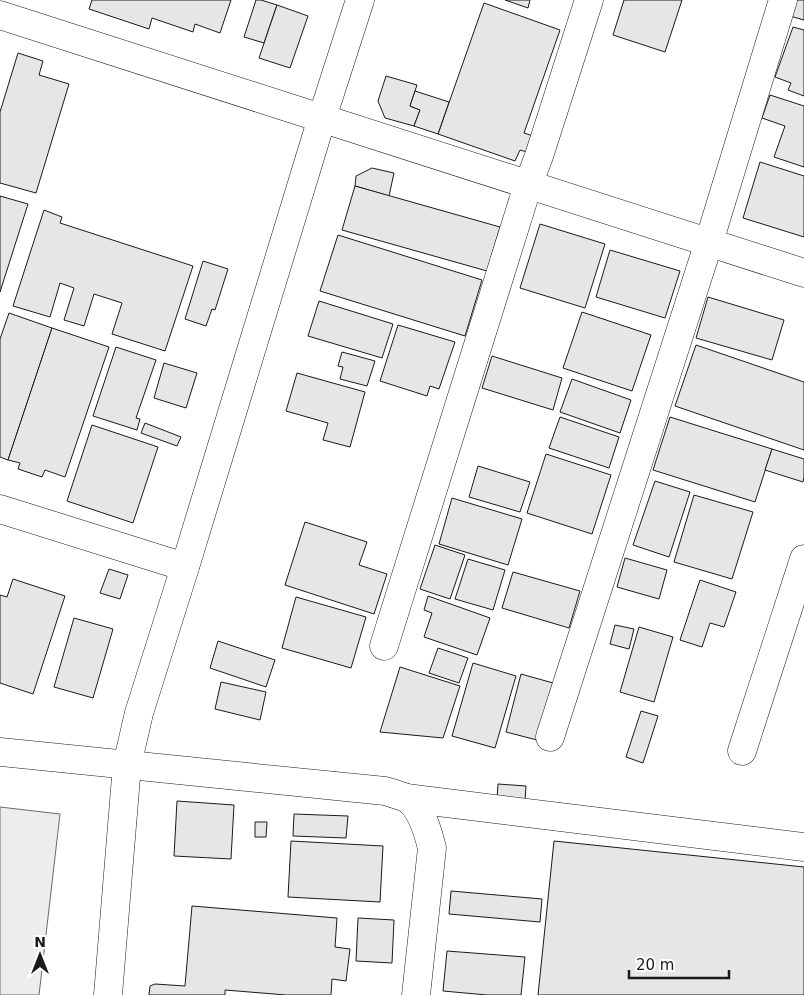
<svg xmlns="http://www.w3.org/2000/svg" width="804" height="995" viewBox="0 0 804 995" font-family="'DejaVu Sans',sans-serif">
	<rect width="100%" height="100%" fill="#fff"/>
	<!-- green -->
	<path fill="#ededed" stroke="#6a6a6a" d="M0 807 60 814 39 995H0Z"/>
	<!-- building -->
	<g fill="#e6e6e6" stroke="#1a1a1a">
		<path d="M92 0H231L220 33 195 24 193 32 152 18 149 29 89 9Z"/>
		<path d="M256 0H261L277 5 264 43 244 37Z"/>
		<path d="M505 0H530L528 8Z"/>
		<path d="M624 0H682L665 52 613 35Z"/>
		<path d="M795 0H804V20L790 16Z"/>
		<path d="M484 3 560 30 524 133 533 136 527 152 520 150 515 161 438 134Z"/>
		<path d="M277 5 308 16 290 68 259 58Z"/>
		<path d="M793 27 804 30V96L788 90 791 83 775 77Z"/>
		<path d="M18 53 43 61 39 75 69 84 36 193 0 183V112Z"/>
		<path d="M386 76 417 85 410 106 420 110 414 126 385 118 378 101Z"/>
		<path d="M415 91 449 102 438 134 414 126 420 110 410 106Z"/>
		<path d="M770 95 804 106V167L774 157 785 126 762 118Z"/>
		<path d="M760 162 804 176V237L743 218Z"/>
		<path d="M372 168 394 173 389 196 355 186 356 176Z"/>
		<path d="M355 186 500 227 487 271 342 230Z"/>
		<path d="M0 196 28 204 0 292Z"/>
		<path d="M44 210 62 217 60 223 193 266 165 351 112 334 122 303 94 294 84 326 64 320 74 288 60 283 50 317 13 306Z"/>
		<path d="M540 224 605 244 585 308 520 288Z"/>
		<path d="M338 235 482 280 465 336 320 291Z"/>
		<path d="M610 250 680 271 665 318 596 297Z"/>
		<path d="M203 261 228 269 215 310 212 309 206 326 185 319Z"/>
		<path d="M708 297 784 320 772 360 696 338Z"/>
		<path d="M319 301 393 324 382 358 308 336Z"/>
		<path d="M582 312 651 335 632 391 563 368Z"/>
		<path d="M9 313 52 328 8 460 0 457V339Z"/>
		<path d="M398 325 455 342 439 389 430 386 427 396 380 381Z"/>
		<path d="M52 328 109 347 65 477 45 470 42 477 18 469 20 463 8 460Z"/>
		<path d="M696 345 804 382V450L675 406Z"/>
		<path d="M116 347 156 360 136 418 140 419 137 430 93 416Z"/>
		<path d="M342 352 375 361 367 386 340 379 343 367 338 366Z"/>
		<path d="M492 356 562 378 553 410 482 388Z"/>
		<path d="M164 363 197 373 186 408 154 398Z"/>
		<path d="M297 373 365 392 350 447 323 440 328 423 286 411Z"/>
		<path d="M572 379 631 400 620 433 560 412Z"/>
		<path d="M560 417 619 437 609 468 549 448Z"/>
		<path d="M670 417 772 449 755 502 653 470Z"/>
		<path d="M145 423 181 437 177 446 141 433Z"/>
		<path d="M92 425 158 447 133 523 67 501Z"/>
		<path d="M772 449 804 459V477L803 482 765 470Z"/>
		<path d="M546 454 611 475 592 534 527 513Z"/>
		<path d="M478 466 530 482 520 512 469 497Z"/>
		<path d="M655 481 690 492 669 557 633 545Z"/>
		<path d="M694 495 753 512 732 579 674 562Z"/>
		<path d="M452 498 522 519 508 565 439 544Z"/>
		<path d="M305 522 367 542 359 565 387 574 374 614 285 585Z"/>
		<path d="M435 545 465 555 450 599 420 589Z"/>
		<path d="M625 558 667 570 659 599 617 587Z"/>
		<path d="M468 559 505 570 493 610 455 599Z"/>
		<path d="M109 569 128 575 120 599 100 593Z"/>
		<path d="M513 572 580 591 569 628 502 608Z"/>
		<path d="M13 579 65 596 33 694 0 683V595L7 597Z"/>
		<path d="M700 580 736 592 724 627 710 623 702 647 680 640Z"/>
		<path d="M428 596 490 618 477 655 424 637 432 613 424 610Z"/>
		<path d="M296 597 366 617 351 668 282 648Z"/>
		<path d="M74 618 113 629 93 698 54 687Z"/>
		<path d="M615 625 634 629 629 649 610 644Z"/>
		<path d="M639 627 673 637 654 702 620 692Z"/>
		<path d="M218 641 275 660 266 687 210 668Z"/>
		<path d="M438 648 468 658 459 683 429 673Z"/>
		<path d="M473 663 516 676 495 748 452 736Z"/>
		<path d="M400 667 460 686 443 738 380 732Z"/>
		<path d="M521 674 553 683 537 740 506 732Z"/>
		<path d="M221 682 266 692 260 720 215 709Z"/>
		<path d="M641 711 658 716 643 763 626 757Z"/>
		<path d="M498 784 526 786 525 801 497 799Z"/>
		<path d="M177 801 234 805 231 859 174 856Z"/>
		<path d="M294 814 348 816 346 838 293 836Z"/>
		<path d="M255 822H267L266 837H255Z"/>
		<path d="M291 841 383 846 380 902 288 897Z"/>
		<path d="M554 841 804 867V995H538Z"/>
		<path d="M451 891 542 899 540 922 449 914Z"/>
		<path d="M192 906 337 918 335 947 350 949 346 981 332 979 331 995H286L225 990V995H149L150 986 155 984 185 986Z"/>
		<path d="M358 918 394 920 392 963 356 961Z"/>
		<path d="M447 951 525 957 521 995H487L443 991Z"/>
	</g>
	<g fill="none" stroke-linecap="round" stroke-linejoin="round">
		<!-- minor casing -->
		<g stroke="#1a1a1a" stroke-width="29">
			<g id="minor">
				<path d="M0 15 804 273"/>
				<path d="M0 509 185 567"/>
				<path d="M384 646 528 185 539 156 589 0"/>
				<path d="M550 737 709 242 783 0"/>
				<path d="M742 751 804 559"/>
				<path d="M0 752 385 791C392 793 398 795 404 797 421 805 428 832 432 848L416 995"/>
				<path d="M406 798 804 847"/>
				<path d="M108 995 127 765 139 713 185 567 322 118 360 0"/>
			</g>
		</g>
		<!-- minor -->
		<use href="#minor" stroke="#fff" stroke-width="28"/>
	</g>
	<!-- north arrow -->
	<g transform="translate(40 955)" stroke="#ffffff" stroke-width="4" paint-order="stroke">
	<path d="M0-4L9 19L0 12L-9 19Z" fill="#1a1a1a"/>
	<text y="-8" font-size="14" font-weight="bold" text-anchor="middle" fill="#1a1a1a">N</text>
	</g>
	<!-- scale -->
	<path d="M629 970v8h100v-8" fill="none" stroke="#1a1a1a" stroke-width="2.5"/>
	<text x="636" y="970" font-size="15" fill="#1a1a1a" stroke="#ffffff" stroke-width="4" paint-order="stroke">20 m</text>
</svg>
